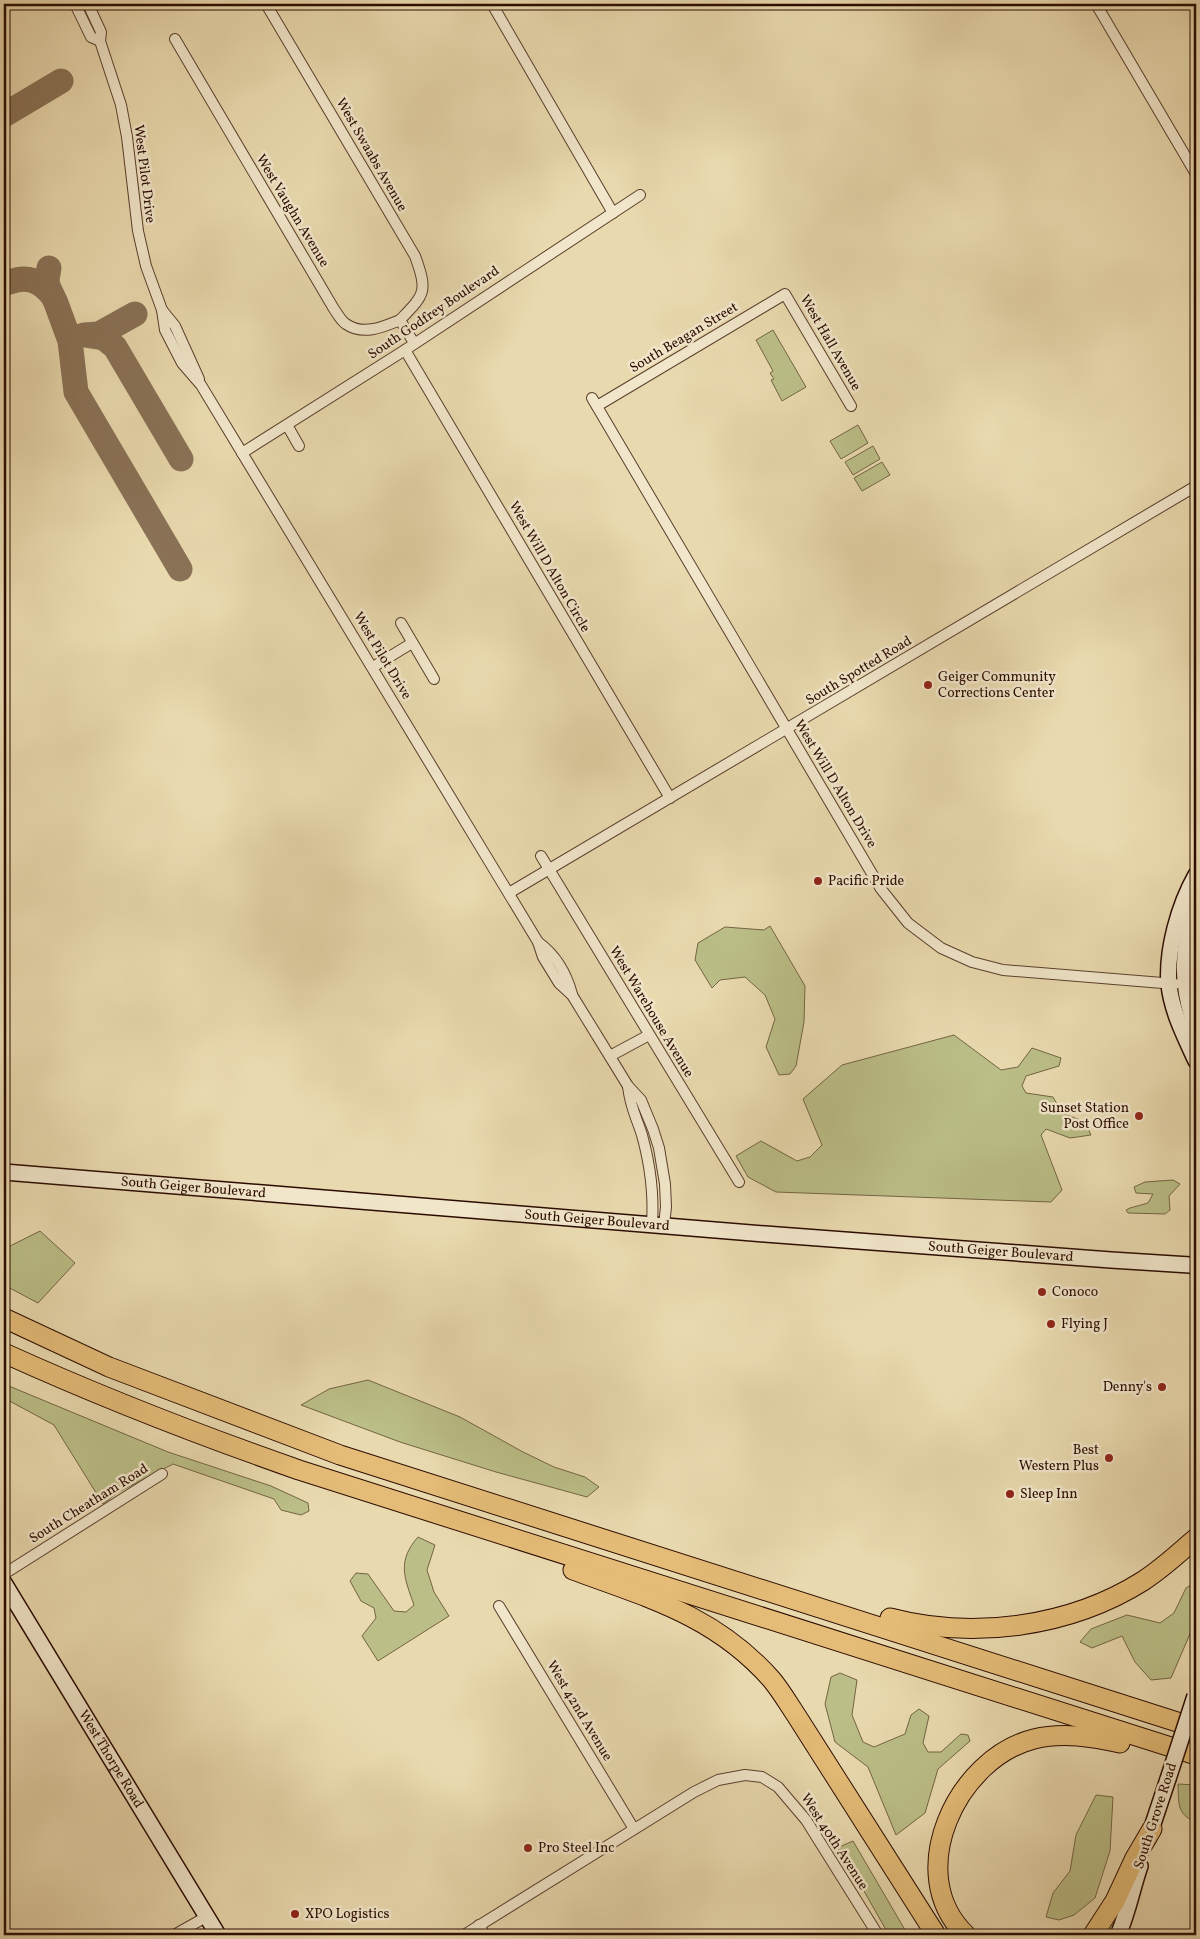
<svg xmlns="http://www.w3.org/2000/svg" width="1200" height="1939" viewBox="0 0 1200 1939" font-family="Vollkorn,serif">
	<rect width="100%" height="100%" fill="#e9d9ae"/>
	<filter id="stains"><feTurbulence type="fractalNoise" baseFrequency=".004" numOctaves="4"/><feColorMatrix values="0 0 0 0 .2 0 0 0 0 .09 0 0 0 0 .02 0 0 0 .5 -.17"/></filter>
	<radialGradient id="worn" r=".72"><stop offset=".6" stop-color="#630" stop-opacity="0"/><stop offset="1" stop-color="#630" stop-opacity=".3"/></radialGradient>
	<!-- green -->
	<g fill="#bbbe87" stroke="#736444">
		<path d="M773 330 806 387 782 401 771 380 774 379 770 373 773 371 756 340Z"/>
		<path d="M858 425 868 443 841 459 830 441Z"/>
		<path d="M873 446 880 459 853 475 845 462Z"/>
		<path d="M882 462 890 475 862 491 854 478Z"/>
		<path d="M770 926 805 986 804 1022 796 1066 790 1074 779 1075 766 1047 775 1019 765 995 745 977 720 980 712 988 695 960 698 943 725 927 764 930Z"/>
		<path d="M954 1035 1001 1070 1018 1067 1032 1048 1061 1058 1059 1066 1026 1076 1022 1086 1026 1093 1053 1097 1062 1113 1085 1122 1091 1135 1070 1138 1046 1129 1041 1135 1062 1190 1051 1202 776 1192 748 1177 736 1156 761 1141 797 1161 810 1157 822 1145 803 1099 842 1065Z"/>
		<path d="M1173 1180 1180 1184 1169 1196 1170 1210 1165 1214 1128 1213 1126 1210 1130 1208 1148 1203 1153 1194 1136 1193 1134 1187 1145 1182Z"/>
		<path d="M40 1231 75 1263 38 1303 4 1285V1249Z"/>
		<path d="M368 1380 460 1417 523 1452 554 1467 585 1477 599 1487 587 1497 496 1472 400 1442 301 1405 329 1389Z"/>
		<path d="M4 1384 168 1452 271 1486 308 1503 309 1511 301 1515 281 1510 274 1499 173 1464 117 1493 103 1504 54 1425 4 1398Z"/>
		<path d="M418 1537 435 1545 427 1570 434 1592 449 1616 378 1661 362 1636 376 1618 374 1608 361 1601 350 1581 356 1573 368 1574 394 1611 406 1612 414 1605C404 1577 397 1561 418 1537Z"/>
		<path d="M1196 1582V1620L1171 1678 1151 1680 1135 1662 1122 1636 1092 1648 1080 1642 1091 1629 1127 1615 1160 1623 1174 1613 1186 1588Z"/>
		<path d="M840 1673 857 1680 852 1715 863 1742 874 1747 905 1734 911 1715 919 1709 929 1716 923 1743 928 1752H941L961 1734 968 1735 970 1741 938 1769 925 1813 896 1835 868 1767 835 1742 825 1704 831 1677Z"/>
		<path d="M1178 1784 1196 1785V1822C1176 1814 1179 1803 1178 1784Z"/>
		<path d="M1096 1795 1113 1797 1110 1851 1095 1898 1074 1915 1059 1920 1046 1917 1053 1893 1070 1871 1076 1835Z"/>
		<path d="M853 1841 908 1935H889L848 1863 837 1848Z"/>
	</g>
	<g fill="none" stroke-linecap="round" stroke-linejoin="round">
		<!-- taxiway -->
		<g stroke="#8a7257" stroke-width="25">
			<path d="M4 115 61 81"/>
			<path d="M49 268 47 280 48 286 56 303 70 341 76 392 180 569"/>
			<path d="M10 282C27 275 41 281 51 294"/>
			<path d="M84 335 99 334 135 314"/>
			<path d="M91 336 104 338 115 347 181 459"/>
		</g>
		<!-- street casing -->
		<g stroke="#5a3e2c" stroke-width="12">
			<g id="street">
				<path d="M75 4 91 37 100 41"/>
				<path d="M88 4 101 32 100 41 121 105 127 137 138 231 146 266 162 310 165 330 182 363 201 385 538 942 543 957 559 983 572 995 628 1086 641 1100 653 1129 659 1148 665 1184 666 1207 664 1225"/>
				<path d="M266 4 415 256C428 292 425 294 400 320"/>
				<path d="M492 4 613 213"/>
				<path d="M1096 4 1196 174"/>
				<path d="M175 39 334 309C337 313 341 321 346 324 363 336 383 327 400 320L414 343"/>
				<path d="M162 310 175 326 199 379"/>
				<path d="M405 350 670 798"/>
				<path d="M592 398 881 889 908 923 941 948 972 962 1003 970 1175 984"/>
				<path d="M597 406 785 294 851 406"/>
				<path d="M287 425 299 446"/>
				<path d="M242 453 405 350 640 195"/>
				<path d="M401 623 434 679"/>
				<path d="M373 667 412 643"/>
				<path d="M541 856 739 1182"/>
				<path d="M509 893 1196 486"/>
				<path d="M538 942C556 955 566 972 572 994"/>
				<path d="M610 1056 649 1035"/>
				<path d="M628 1086C630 1107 636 1116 642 1135 650 1164 654 1194 652 1224"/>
				<path d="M4 1574 162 1474"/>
				<path d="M499 1606 634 1829"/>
				<path d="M479 1925 485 1935"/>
				<path d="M174 1935 206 1917"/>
				<path d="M464 1935 694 1792 718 1780 745 1775 762 1777 778 1787 806 1820 878 1935"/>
			</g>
		</g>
		<!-- secondary casing -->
		<g stroke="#2b0b00" stroke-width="18">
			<g id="secondary">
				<path d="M1196 875C1179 905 1166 950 1169 985 1172 1012 1185 1037 1196 1061"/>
				<path d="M1196 910C1180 947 1181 990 1196 1027"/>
				<path id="s1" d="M4 1172 765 1234 1111 1260 1190 1265 1196 1267"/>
				<path id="s2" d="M4 1583 218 1935"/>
				<path d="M1148 1839 1168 1779"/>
				<path d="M1118 1935C1128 1913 1132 1889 1140 1866"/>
			</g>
		</g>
		<!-- highway casing -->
		<g stroke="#2b0b00" stroke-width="21">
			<g id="highway">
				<path d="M4 1318 109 1367 340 1455 1196 1728"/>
				<path d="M4 1353C101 1397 199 1435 299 1470L1196 1755"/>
				<path d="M573 1570C649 1598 716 1616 772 1680 781 1691 788 1703 796 1715L936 1935"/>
				<path d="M890 1618C973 1640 1070 1627 1143 1581 1163 1568 1179 1553 1196 1538"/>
				<path d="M966 1935C902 1874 957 1758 1034 1739 1063 1732 1092 1737 1120 1743"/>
				<path d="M1093 1935 1115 1901 1135 1858 1152 1829"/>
			</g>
		</g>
		<!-- street -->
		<use href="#street" stroke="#f1e6ca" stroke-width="10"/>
		<!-- secondary -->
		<use href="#secondary" stroke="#f1e6ca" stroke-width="15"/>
		<!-- highway -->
		<use href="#highway" stroke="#e4bc77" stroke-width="19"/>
		<!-- secondary-bridge casing -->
		<g stroke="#2b0b00" stroke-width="18" stroke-linecap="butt">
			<path id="secondary-bridge" d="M1168 1779 1195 1696"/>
		</g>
		<!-- secondary-bridge -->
		<use href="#secondary-bridge" stroke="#f1e6ca" stroke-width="15"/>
	</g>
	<!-- markers -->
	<g fill="#8f2418" stroke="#f1e6ca" stroke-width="2">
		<circle cx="928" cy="685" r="5"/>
		<circle cx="818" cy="881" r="5"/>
		<circle cx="1139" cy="1116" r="5"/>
		<circle cx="1042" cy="1292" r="5"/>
		<circle cx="1051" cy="1324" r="5"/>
		<circle cx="1162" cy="1387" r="5"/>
		<circle cx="1109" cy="1458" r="5"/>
		<circle cx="1010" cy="1494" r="5"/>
		<circle cx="528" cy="1848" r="5"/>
		<circle cx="295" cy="1914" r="5"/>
	</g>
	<g text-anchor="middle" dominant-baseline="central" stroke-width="5" stroke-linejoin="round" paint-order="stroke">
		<!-- street labels -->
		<g font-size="14" fill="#2b0b00" stroke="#f1e6ca">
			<text transform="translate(371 155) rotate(60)">West Swaabs Avenue</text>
			<text transform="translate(144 174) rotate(83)">West Pilot Drive</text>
			<text transform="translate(292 211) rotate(59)">West Vaughn Avenue</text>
			<text transform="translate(434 313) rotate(-34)">South Godfrey Boulevard</text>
			<text transform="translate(684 338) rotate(-31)">South Beagan Street</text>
			<text transform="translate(830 343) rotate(60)">West Hall Avenue</text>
			<text transform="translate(549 567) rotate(60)">West Will D Alton Circle</text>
			<text transform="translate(382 656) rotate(59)">West Pilot Drive</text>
			<text transform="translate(859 671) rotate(-31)">South Spotted Road</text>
			<text transform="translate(835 784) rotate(59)">West Will D Alton Drive</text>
			<text transform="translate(651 1012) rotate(59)">West Warehouse Avenue</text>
			<text stroke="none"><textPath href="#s1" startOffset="190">South Geiger Boulevard</textPath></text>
			<text stroke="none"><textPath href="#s1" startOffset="595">South Geiger Boulevard</textPath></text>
			<text stroke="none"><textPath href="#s1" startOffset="1000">South Geiger Boulevard</textPath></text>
			<text transform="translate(89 1504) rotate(-32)">South Cheatham Road</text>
			<text transform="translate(579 1711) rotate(59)">West 42nd Avenue</text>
			<text stroke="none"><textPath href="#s2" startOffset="206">West Thorpe Road</textPath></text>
			<text transform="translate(1156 1816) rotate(-72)">South Grove Road</text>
			<text transform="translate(834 1842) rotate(57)">West 40th Avenue</text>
		</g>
		<!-- poi labels -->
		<g font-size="14" fill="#2b0b00" stroke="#f1e6ca" text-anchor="start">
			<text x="938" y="677">Geiger Community<tspan x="938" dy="16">Corrections Center</tspan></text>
			<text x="828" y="881">Pacific Pride</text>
			<text x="1129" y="1108" text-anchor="end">Sunset Station<tspan x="1129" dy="16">Post Office</tspan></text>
			<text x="1052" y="1292">Conoco</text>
			<text x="1061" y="1324">Flying J</text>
			<text x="1152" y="1387" text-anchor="end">Denny's</text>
			<text x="1099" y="1450" text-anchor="end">Best<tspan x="1099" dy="16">Western Plus</tspan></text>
			<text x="1020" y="1494">Sleep Inn</text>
			<text x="538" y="1848">Pro Steel Inc</text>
			<text x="305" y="1914">XPO Logistics</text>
		</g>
	</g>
	<!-- margin -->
	<rect width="1200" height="1939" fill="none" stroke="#e9d9ae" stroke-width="20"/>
	<rect x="5" y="5" width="1190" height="1929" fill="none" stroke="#2b0b00" stroke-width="2.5"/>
	<rect x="10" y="10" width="1180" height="1919" fill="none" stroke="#2b0b00"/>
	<rect width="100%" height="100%" filter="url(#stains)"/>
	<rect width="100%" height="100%" fill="url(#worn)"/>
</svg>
